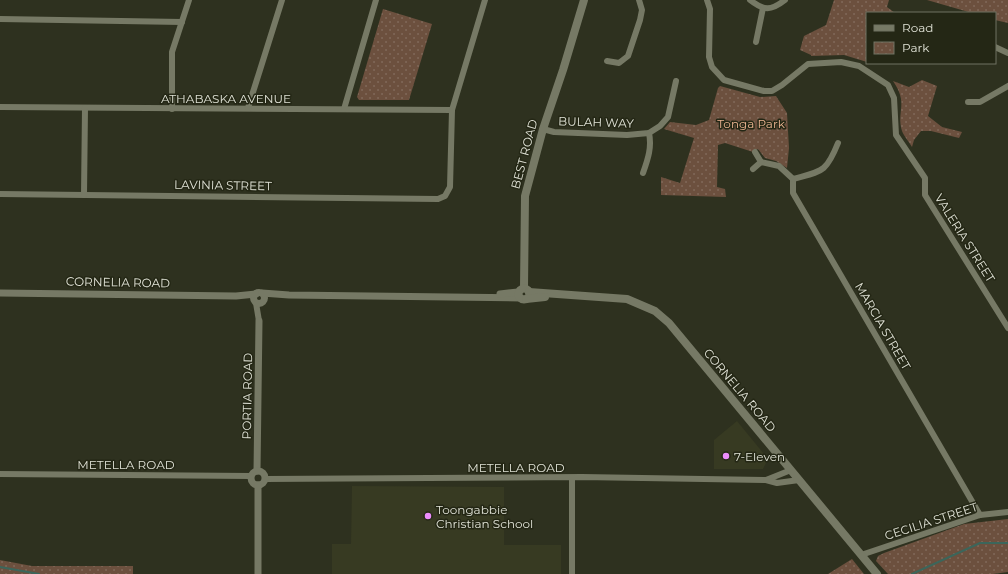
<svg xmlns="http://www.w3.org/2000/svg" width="1008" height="574" viewBox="0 0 1008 574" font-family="Montserrat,sans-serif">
	<defs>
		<pattern id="park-dots" width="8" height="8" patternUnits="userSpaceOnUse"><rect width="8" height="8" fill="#6c503e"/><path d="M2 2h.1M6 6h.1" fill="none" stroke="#816959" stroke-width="1.8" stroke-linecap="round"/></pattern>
	</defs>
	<rect width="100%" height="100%" fill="#2e311f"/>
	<!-- built -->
	<g fill="#373a22">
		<path d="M737 421 768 459 763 469H714V440Z"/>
		<path d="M352 486 504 487V545H561V574H332V544H351Z"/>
	</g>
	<!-- park -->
	<g fill="url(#park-dots)">
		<path d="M834 0H889L887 7 895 13H867V62L844 55 811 56V55L800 50 804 36 826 25Z"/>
		<path d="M927 0H1008V23L995 20V13H972Z"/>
		<path d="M383 9 432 24 409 100H359L357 97Z"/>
		<path d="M922 80 937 86 928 116 942 127 962 132 959 138 931 131H921L914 140 912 147C909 142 904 136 902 131 896 111 909 104 893 81L909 87Z"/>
		<path d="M720 86 760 97 776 96 787 113 789 148 787 168 776 161 765 158 758 149 753 152 725 143 718 145 717 187 725 189 726 197 661 195V177L680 183 694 138 664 129 670 122 696 125 709 120 718 88Z"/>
		<path d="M1008 519V572L993 574H888L876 561 878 556 884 553 964 524Z"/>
		<path d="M852 559 864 574H828Z"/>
		<path d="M0 560 32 566H133V574H0Z"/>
	</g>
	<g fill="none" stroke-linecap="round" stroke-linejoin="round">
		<!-- stream -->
		<g stroke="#3b665b" stroke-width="2">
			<path d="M0 567 39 574"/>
			<path d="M912 574 980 543H1008"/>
		</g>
		<!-- minor -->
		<g stroke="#767965" stroke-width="6">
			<path d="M707 0 710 9 709 57 712 67 724 80 764 91H772L782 85 808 64 841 62 859 66 888 85 894 98 896 135 925 178V195L1008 328"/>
			<path d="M750 0C764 11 771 11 785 0"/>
			<path d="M0 19 182 22"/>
			<path d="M756 42 763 8"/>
			<path d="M995 47 1008 53"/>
			<path d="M607 61 619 63 628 56 640 20 642 10 639 0"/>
			<path d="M968 102H980L1008 86"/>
			<path d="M0 107 452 110"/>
			<path d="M248 108 282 0"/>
			<path d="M172 109V52L189 0"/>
			<path d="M344 109 376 0"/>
			<path d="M543 129 554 132 627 135 649 133 660 126 668 117 676 81"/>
			<path d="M755 152 761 162 779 166 793 179V193L980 515"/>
			<path d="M753 169 761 162"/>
			<path d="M643 173C648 159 652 147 649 133"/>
			<path d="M793 179C822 171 826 173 838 143"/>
			<path d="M0 194 438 199 445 196 450 187 452 110 485 0"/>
			<path d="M84 195 85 108"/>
			<path d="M256 303 259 321"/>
			<path d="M0 474 251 476"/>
			<path d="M265 479 582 477 766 480 791 470"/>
			<path d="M766 480 777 483 799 480"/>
			<path d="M861 555 980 515 1008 512"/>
			<path d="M572 574V478"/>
		</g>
		<!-- tertiary -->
		<g stroke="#767965" stroke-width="7">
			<circle cx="259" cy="298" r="5.5"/>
			<path d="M0 293 236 296 256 294"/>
			<path d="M262 293 289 295 521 298"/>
			<path d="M500 294 518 292"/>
			<path d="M257 471 259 321"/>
			<circle cx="258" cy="478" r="7"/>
			<path d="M258 574V485"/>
		</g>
		<!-- secondary -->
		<g stroke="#767965" stroke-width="8">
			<path d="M524 288 525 196 543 129 563 70 584 0"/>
			<circle cx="524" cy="294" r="5.5"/>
			<path d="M529 292 627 299 655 311 669 323 877 574"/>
			<path d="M526 299 545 297"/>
		</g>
	</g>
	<!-- markers -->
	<g fill="#ec8cfb" stroke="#242715" stroke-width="1.5">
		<circle cx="726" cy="456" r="4"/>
		<circle cx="428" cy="516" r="4"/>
	</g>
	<g text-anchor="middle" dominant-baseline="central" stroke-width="3" stroke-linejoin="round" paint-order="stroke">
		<!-- street labels -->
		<g font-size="12" fill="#e0e2d6" stroke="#242715">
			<text x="226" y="98">ATHABASKA AVENUE</text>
			<text transform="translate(596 122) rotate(2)">BULAH WAY</text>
			<text transform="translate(524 154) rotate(-75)">BEST ROAD</text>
			<text transform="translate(223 185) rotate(1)">LAVINIA STREET</text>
			<text transform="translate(965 238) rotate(58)">VALERIA STREET</text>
			<text transform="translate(118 282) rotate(1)">CORNELIA ROAD</text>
			<text transform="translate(883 326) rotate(60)">MARCIA STREET</text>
			<text transform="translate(740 390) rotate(50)">CORNELIA ROAD</text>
			<text transform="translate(247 396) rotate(-89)">PORTIA ROAD</text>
			<text x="126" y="464">METELLA ROAD</text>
			<text x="516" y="467">METELLA ROAD</text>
			<text transform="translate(931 521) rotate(-18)">CECILIA STREET</text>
		</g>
		<!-- park labels -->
		<g font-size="12" fill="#ecb491" stroke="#242715">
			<text x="751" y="123">Tonga Park</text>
		</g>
		<!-- poi labels -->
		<g font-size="12" fill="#e0e2d6" stroke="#242715" text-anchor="start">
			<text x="734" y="456">7-Eleven</text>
			<text x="436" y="509">Toongabbie<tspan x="436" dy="14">Christian School</tspan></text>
		</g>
	</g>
	<!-- legend -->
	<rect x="866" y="12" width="130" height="52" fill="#242715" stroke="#6f7262"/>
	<rect x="874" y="25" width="20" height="6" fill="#767965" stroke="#6f7262"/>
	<text x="902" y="32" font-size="12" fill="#e0e2d6">Road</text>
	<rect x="874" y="42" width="20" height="12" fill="url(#park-dots)" stroke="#6f7262"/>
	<text x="902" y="52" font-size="12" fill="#e0e2d6">Park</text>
</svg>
